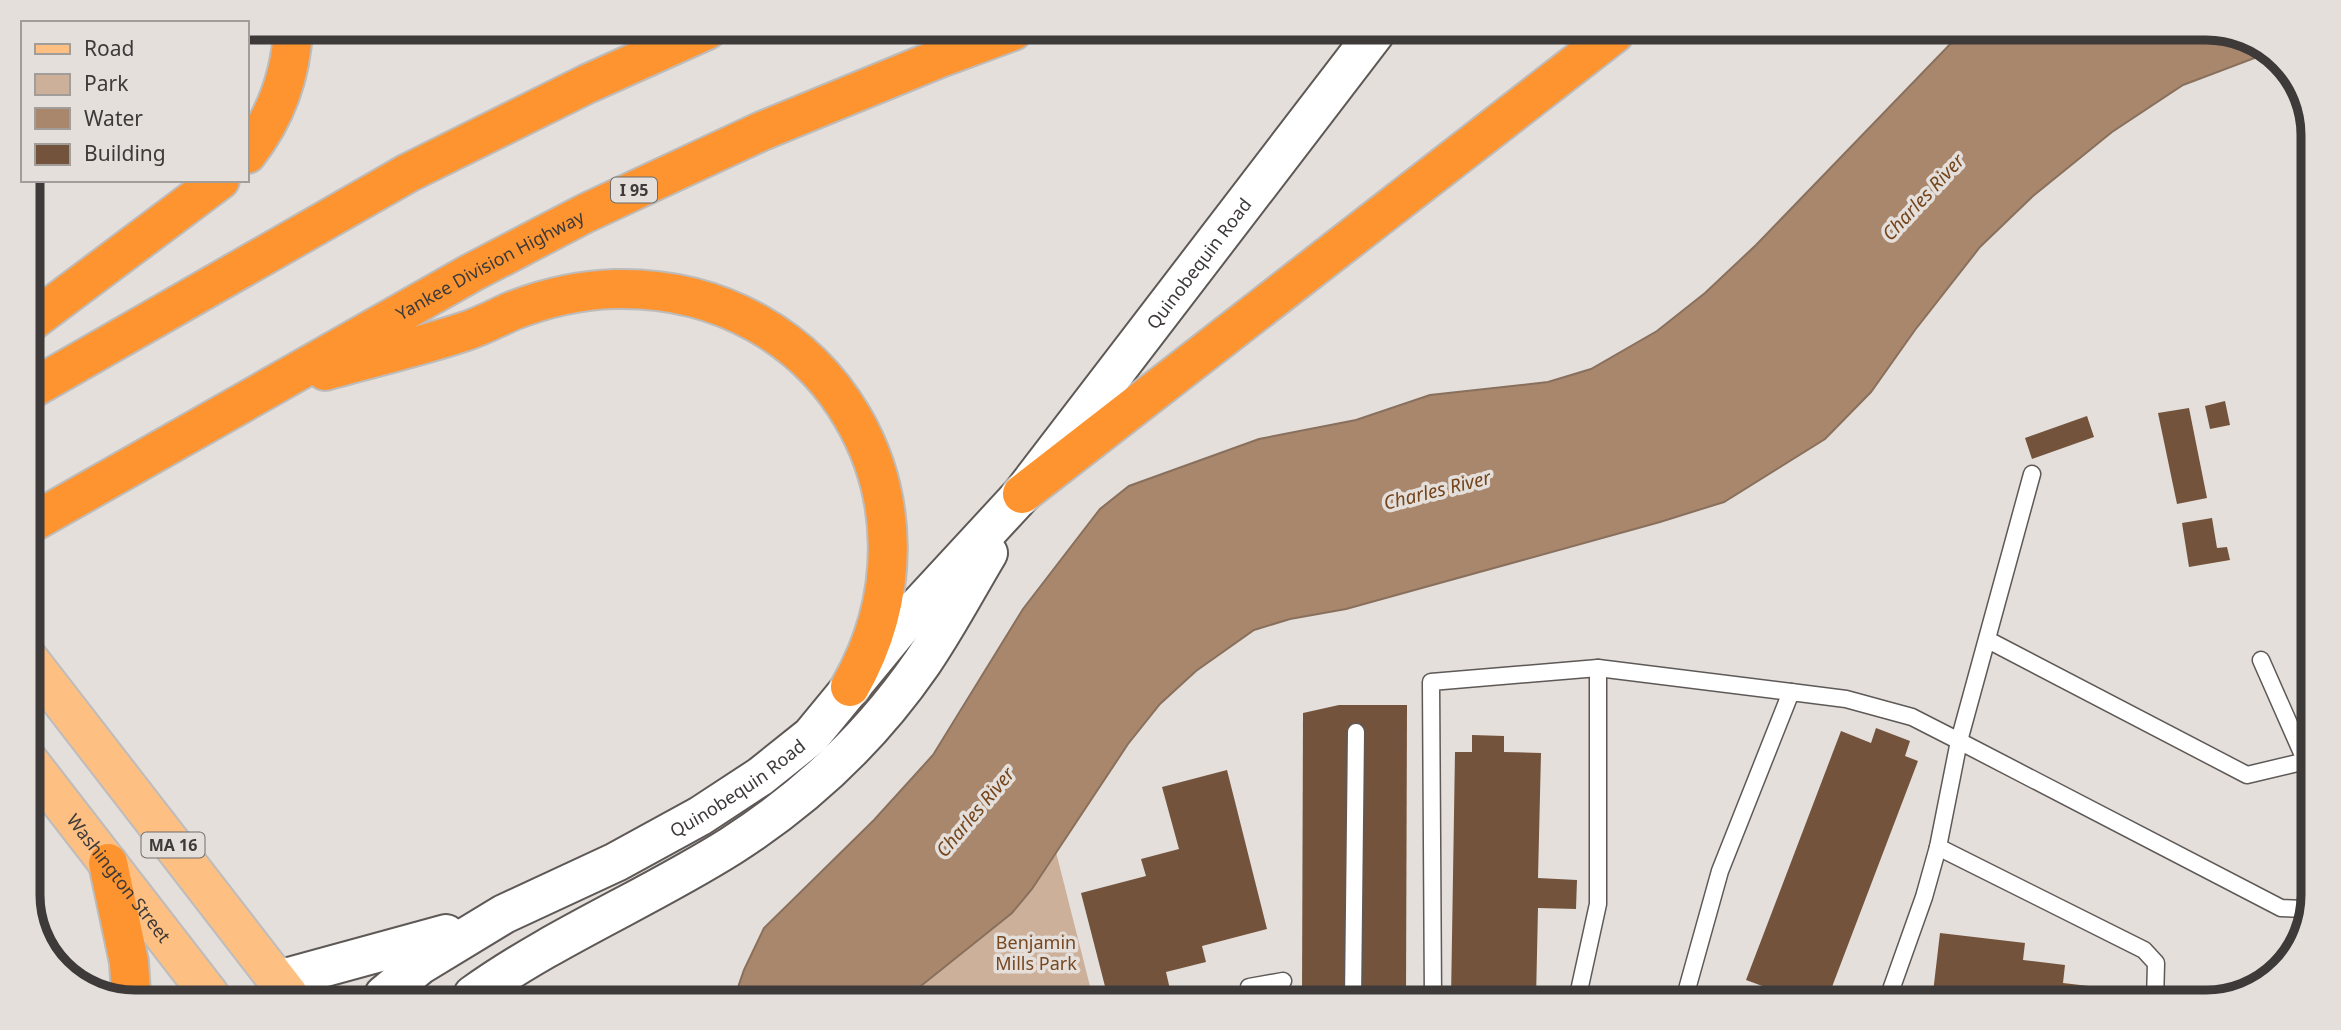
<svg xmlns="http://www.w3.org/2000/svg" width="2341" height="1030" viewBox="0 0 2341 1030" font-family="'Noto Sans',sans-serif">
	<rect width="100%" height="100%" fill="#e4dfdb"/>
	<!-- green -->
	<path fill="#cdb09a" d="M1056 852 1093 998 907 997 1012 913 1032 889Z"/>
	<!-- water -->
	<path fill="#a9876d" stroke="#89705d" stroke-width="2" d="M1958 36H2247L2268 53 2183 85 2112 132 2033 196 1980 247 1915 330 1871 392 1825 439 1724 502 1660 522 1346 609 1290 619 1254 630 1196 671 1160 704 1128 744 1032 889 1012 913 907 997 735 996 744 970 764 928 874 820 933 755 1023 609 1100 509 1129 486 1259 439 1356 420 1430 395 1548 382 1591 369 1657 331 1705 293 1756 245Z"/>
	<!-- building -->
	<g fill="#73533c">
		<path d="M2225 401 2230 425 2210 429 2205 406Z"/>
		<path d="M2189 408 2207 498 2177 504 2158 413Z"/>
		<path d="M2087 416 2094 437 2032 459 2025 438Z"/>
		<path d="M2212 518 2217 548 2227 547 2230 560 2189 567 2182 523Z"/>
		<path d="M1339 705H1407L1406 999 1302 998 1303 713Z"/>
		<path d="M1876 728 1910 741 1905 756 1918 761 1827 1000H1772L1776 991 1746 980 1841 731 1871 743Z"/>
		<path d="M1472 735 1504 736V752L1541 753 1538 878 1577 880 1576 909 1538 908 1536 999H1451L1455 752H1472Z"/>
		<path d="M1227 770 1267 929 1202 946 1206 962 1166 972 1172 998H1108L1081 893 1146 876 1141 859 1179 849 1162 787Z"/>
		<path d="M1940 933 2025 943 2023 960 2065 965 2063 983 2123 990 2122 1002 1932 1001Z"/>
	</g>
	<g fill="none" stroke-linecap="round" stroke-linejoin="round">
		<!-- lane casing -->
		<g stroke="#5e5956" stroke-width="19">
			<g id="lane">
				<path d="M1988 640 2247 775 2306 761"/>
				<path d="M2261 660 2306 762"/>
				<path d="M1598 668 1791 692"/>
				<path d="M1938 847 2144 950 2156 963 2155 1002"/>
				<path d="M1251 998 1249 987 1283 981"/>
				<path d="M1353 999 1356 732"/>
				<path d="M1433 999 1431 682 1598 668V904L1577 1000"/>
				<path d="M1684 1000 1720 871 1791 692 1846 699 1912 717 1959 741 2032 474"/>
				<path d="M1887 1001 1924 897 1938 847 1959 741 2281 908 2305 909"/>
			</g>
		</g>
		<!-- secondary casing -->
		<g stroke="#5e5956" stroke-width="42">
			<g id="secondary">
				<path d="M278 980 446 934"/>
				<path id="s1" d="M384 995 420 965 504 914 616 862 700 816 761 776 811 736 913 612 1022 494 1375 33"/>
				<path d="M473 995C554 937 647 899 731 846 806 798 871 737 922 663 946 628 966 590 988 553"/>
			</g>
		</g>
		<!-- primary casing -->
		<g stroke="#bdbcbc" stroke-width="42">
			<g id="primary">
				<path d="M28 658 288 994"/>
				<path id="s2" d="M28 760 209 994"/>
			</g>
		</g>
		<!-- highway casing -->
		<g stroke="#bdbcbc" stroke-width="42">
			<g id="highway">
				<path d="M247 154C275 118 291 75 293 29"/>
				<path d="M28 324 220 180"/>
				<path d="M325 371C371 358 418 347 463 332 480 327 496 318 512 311 545 298 579 290 615 289 830 284 955 503 850 687"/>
				<path d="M28 391 408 173 587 84 707 30"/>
				<path d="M1022 494 1614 34"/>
				<path id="s3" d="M28 525 471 273 586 213 762 131 940 58 1013 31"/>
				<path d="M108 863 129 962 131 994"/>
			</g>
		</g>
		<!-- lane -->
		<use href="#lane" stroke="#fff" stroke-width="16"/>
		<!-- secondary -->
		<use href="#secondary" stroke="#fff" stroke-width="38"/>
		<!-- primary -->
		<use href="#primary" stroke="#febf83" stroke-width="38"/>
		<!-- highway -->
		<use href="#highway" stroke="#fe9430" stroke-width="38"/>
	</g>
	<g text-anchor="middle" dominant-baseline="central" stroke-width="7" stroke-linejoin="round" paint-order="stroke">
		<!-- shield labels -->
		<g fill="#e4dfdb" stroke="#6f6c6a" stroke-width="2">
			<rect x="611" y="177.5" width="46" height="25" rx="5"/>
			<rect x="141.5" y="832.5" width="63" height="25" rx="5"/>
		</g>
		<g font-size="16" font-weight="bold" fill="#3d3a39">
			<text x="634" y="190">I 95</text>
			<text x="173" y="845">MA 16</text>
		</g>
		<!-- street labels -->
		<g font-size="18" fill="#3d3a39" stroke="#e4dfdb">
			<text stroke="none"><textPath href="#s1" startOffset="1113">Quinobequin Road</textPath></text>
			<text stroke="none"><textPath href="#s3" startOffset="530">Yankee Division Highway</textPath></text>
			<text stroke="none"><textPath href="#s1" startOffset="411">Quinobequin Road</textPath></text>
			<text stroke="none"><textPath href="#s2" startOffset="149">Washington Street</textPath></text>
		</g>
		<!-- park labels -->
		<g font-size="18" fill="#77471f" stroke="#e4dfdb">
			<text x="1036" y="942">Benjamin<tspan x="1036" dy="21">Mills Park</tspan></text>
		</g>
		<!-- water labels -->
		<g font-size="19" font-style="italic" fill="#74451c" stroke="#e4dfdb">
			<text transform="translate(1923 197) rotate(-47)">Charles River</text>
			<text transform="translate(1437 490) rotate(-14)">Charles River</text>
			<text transform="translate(975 812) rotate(-50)">Charles River</text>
		</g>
	</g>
	<!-- crop -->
	<path d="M0 0H2341V1030H0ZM135 40H2206A95 95 0 0 1 2301 135V895A95 95 0 0 1 2206 990H135A95 95 0 0 1 40 895V135A95 95 0 0 1 135 40Z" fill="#e4dfdb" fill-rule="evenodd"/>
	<path fill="none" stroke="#3d3a39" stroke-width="9" d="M135 40H2206A95 95 0 0 1 2301 135V895A95 95 0 0 1 2206 990H135A95 95 0 0 1 40 895V135A95 95 0 0 1 135 40Z"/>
	<!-- legend -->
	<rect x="21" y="21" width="228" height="161" fill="#e4dfdb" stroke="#a19d9a" stroke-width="2"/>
	<rect x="35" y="44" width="35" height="10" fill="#febf83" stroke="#a19d9a" stroke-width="2"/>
	<text x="84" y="56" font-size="21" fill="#3d3a39">Road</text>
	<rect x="35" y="74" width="35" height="21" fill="#cdb09a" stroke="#a19d9a" stroke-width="2"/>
	<text x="84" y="91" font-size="21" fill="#3d3a39">Park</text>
	<rect x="35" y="108" width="35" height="21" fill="#a9876d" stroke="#a19d9a" stroke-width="2"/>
	<text x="84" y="126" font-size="21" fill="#3d3a39">Water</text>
	<rect x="35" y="144" width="35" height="21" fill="#73533c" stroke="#a19d9a" stroke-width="2"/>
	<text x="84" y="161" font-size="21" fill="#3d3a39">Building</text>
</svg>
